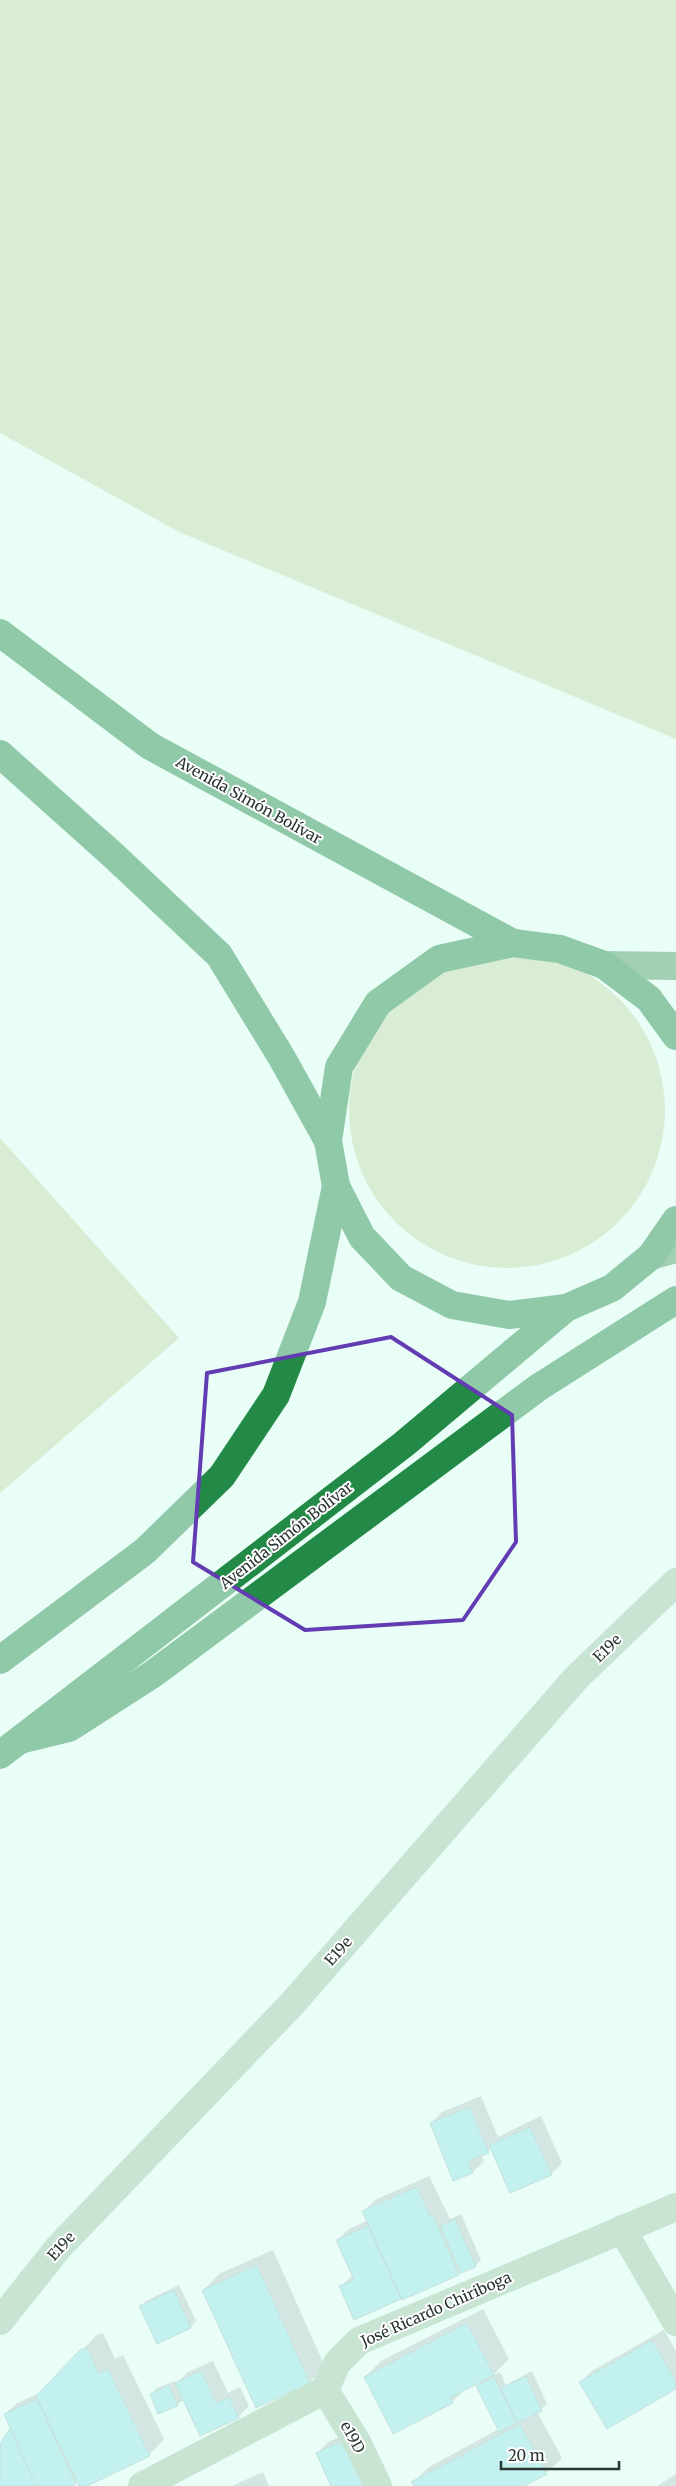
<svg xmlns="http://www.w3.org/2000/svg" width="676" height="2486" viewBox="0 0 676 2486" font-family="Merriweather,serif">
	<rect width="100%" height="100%" fill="#e9fef7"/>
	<!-- green -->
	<g fill="#c4daa6">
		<path d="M0 0H676V739L179 532 0 433Z"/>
		<circle cx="507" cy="1110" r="158"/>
		<path d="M0 1138 179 1338 0 1493Z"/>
	</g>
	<!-- shadow -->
	<g fill="#0003">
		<path d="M481 2096 498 2137 541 2116 562 2163 551 2174 492 2148 481 2155 484 2161 473 2172 454 2180 431 2123 442 2112Z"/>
		<path d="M429 2176 450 2219 461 2214 481 2260 475 2266 459 2274 354 2319 340 2287 353 2275 337 2240 349 2229 368 2220 364 2211 375 2200Z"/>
		<path d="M273 2250 325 2367 310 2382 204 2290 219 2274Z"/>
		<path d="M179 2285 196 2321 191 2327 158 2343 140 2307 146 2301Z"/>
		<path d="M483 2309 509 2359 493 2375 500 2372 506 2385 532 2371 547 2404 537 2412 562 2458 546 2473 522 2486H415L413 2482 429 2467 499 2429 478 2386 484 2380 465 2389 452 2402 365 2377 381 2361Z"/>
		<path d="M664 2330 676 2351V2387L581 2382 592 2371Z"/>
		<path d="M103 2333 115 2359 123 2355 164 2439 149 2455 85 2486H81L78 2480 69 2486H0V2446L12 2428 5 2414 17 2403 42 2392 97 2335Z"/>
		<path d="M213 2361 228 2393 240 2387 249 2406 238 2417 184 2399 177 2405 151 2394 157 2388 175 2381 176 2384 188 2372Z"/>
		<path d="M357 2429 332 2486 317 2453 328 2442Z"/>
		<path d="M263 2472 269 2486H233L236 2484Z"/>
		<path d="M676 2474V2486H657Z"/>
	</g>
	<!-- building -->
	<g fill="#96e3e5" stroke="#9abfc0">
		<path d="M470 2107 489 2153 468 2161 473 2173 453 2181 430 2123Z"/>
		<path d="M530 2127 552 2175 510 2193 489 2145Z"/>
		<path d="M417 2187 430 2216 433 2215 459 2275 402 2300 362 2211Z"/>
		<path d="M455 2219 476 2267 461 2273 440 2226Z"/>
		<path d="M368 2226 401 2299 354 2320 339 2286 354 2280 336 2240Z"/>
		<path d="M257 2265 310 2383 256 2408 202 2290Z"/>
		<path d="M174 2290 191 2328 157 2344 139 2306Z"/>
		<path d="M467 2323 494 2375 450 2398 453 2403 393 2434 364 2377Z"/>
		<path d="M652 2340 676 2381V2389L607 2429 579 2382Z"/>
		<path d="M87 2347 99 2374 108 2369 150 2456 87 2486H79L36 2396 80 2350Z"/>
		<path d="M201 2371 216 2403 229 2397 239 2418 200 2436 175 2383Z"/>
		<path d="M526 2376 542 2411 517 2423 501 2388Z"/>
		<path d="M494 2377 517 2423 499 2432 476 2386Z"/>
		<path d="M169 2385 178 2406 158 2414 150 2394Z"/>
		<path d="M37 2399 76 2484 72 2486H36L4 2414Z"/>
		<path d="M520 2424 547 2474 524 2486H414L411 2482Z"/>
		<path d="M10 2428 36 2486H0V2444Z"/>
		<path d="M346 2439 367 2486H331L316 2453Z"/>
	</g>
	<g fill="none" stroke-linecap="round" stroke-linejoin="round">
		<!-- street -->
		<g stroke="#9fc6a6" stroke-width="28">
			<path d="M622 2229 676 2322"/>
			<path d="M0 2321 58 2248 291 2005 576 1678 676 1582"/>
			<path d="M325 2390 357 2442 378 2486"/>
			<path d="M142 2486 325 2390 337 2363 359 2341 676 2207"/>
		</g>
		<!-- primary -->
		<g stroke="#4c9960" stroke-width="28">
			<path d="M604 965 676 966"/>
			<path d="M651 1256 676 1249"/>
		</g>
		<!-- highway -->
		<g stroke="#238946" stroke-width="28">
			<path d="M0 633 150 746 513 943"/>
			<path d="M0 754 114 856 219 955 282 1058 328 1141"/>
			<path d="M676 1036 649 999 604 965 560 949 513 943 439 959 378 1003 339 1067 328 1141 336 1186 362 1237 401 1278 452 1305 509 1315 566 1308 612 1288 651 1256 676 1220"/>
			<path d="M0 1660 145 1551 222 1476 276 1395 312 1302 336 1186"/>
			<path d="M20 1740 69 1728 153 1674 539 1387 676 1300"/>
			<path d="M0 1755 404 1444 566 1308"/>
		</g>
	</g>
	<!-- marked area -->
	<path d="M0 0H676V2486H0ZM391 1337 512 1415 516 1542 463 1620 305 1630 193 1562 207 1373Z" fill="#e9fef7" fill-opacity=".55" fill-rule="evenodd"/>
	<path fill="none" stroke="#633cb4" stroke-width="4" stroke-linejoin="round" d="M391 1337 512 1415 516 1542 463 1620 305 1630 193 1562 207 1373Z"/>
	<g text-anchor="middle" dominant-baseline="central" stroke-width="4" stroke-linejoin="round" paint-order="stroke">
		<!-- street labels -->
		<g font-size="15" fill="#283632" stroke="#fff">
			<text transform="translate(249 800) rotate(29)">Avenida Simón Bolívar</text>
			<text transform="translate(286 1535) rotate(-38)">Avenida Simón Bolívar</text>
			<text transform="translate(607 1648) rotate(-44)">E19e</text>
			<text transform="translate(338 1951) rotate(-49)">E19e</text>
			<text transform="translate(61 2246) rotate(-48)">E19e</text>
			<text transform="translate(436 2309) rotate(-24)">José Ricardo Chiriboga</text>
			<text transform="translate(353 2437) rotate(61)">e19D</text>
		</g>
	</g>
	<!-- scale -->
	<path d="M501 2461v8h118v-8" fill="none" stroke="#283632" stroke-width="2.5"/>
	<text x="508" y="2461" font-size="15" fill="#283632" stroke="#ffffff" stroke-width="4" paint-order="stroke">20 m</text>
</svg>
